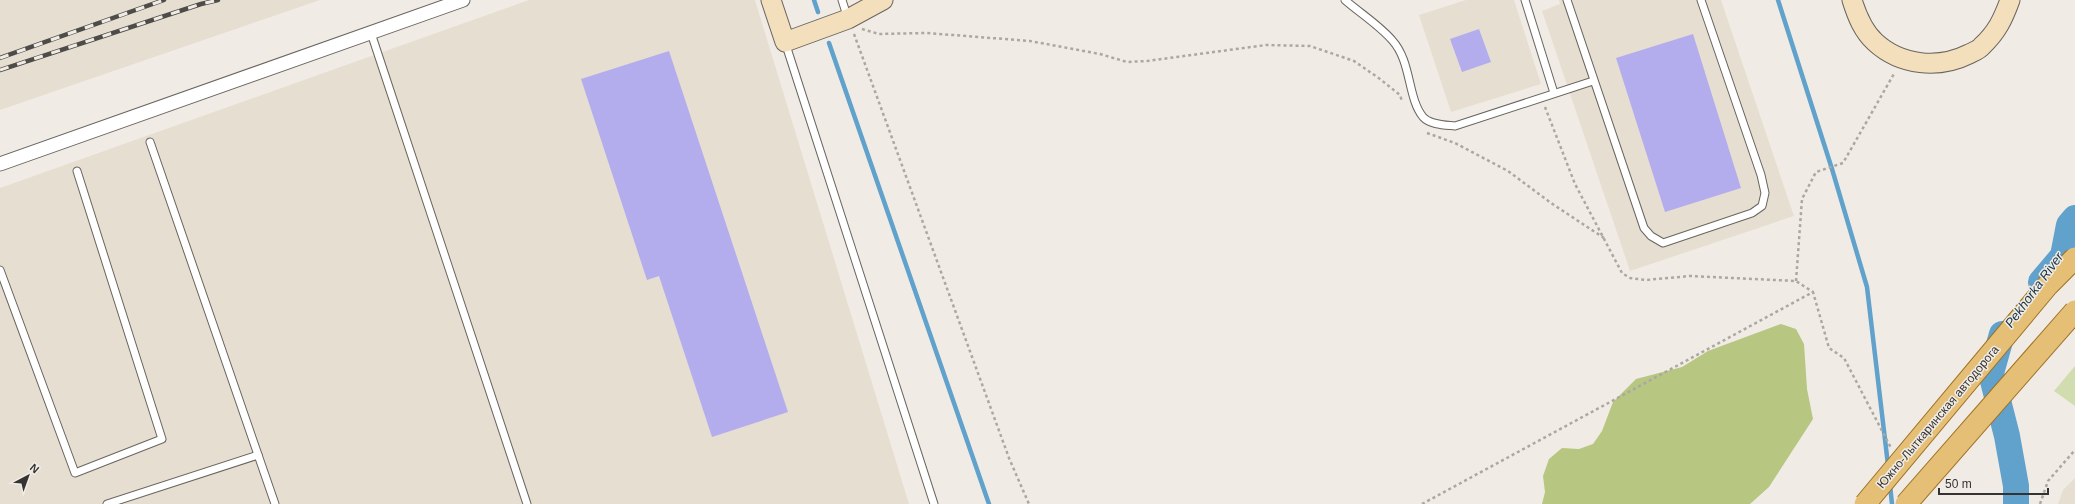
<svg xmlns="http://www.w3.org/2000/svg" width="2075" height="504" viewBox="0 0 2075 504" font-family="Helvetica,sans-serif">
	<rect width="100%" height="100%" fill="#f0ece5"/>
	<!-- built -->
	<g fill="#e7ded2">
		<path d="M0 0H320L0 110Z"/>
		<path d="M529 0H755L909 504H0V188Z"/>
		<path d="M1466 0H1514L1541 84 1451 112 1419 15Z"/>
		<path d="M1559 0H1721L1794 216 1630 271 1542 11 1560 4Z"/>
		<path d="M2075 478V504H2058L2063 490Z"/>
	</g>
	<!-- green -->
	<path fill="#d2ddaf" d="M2075 366V406L2054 391Z"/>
	<!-- forest -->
	<path fill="#b7c681" d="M1781 324 1796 329 1804 344 1807 389 1813 419 1769 487 1750 504H1542L1545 492 1543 476 1549 459 1562 448 1579 449 1593 444 1602 431 1613 402 1636 379 1682 367 1708 351Z"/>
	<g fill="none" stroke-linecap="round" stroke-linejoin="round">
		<!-- stream -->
		<g stroke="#60a2cc" stroke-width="4.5">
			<path d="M814 0 818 12"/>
			<path d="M1778 0 1832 169 1867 287 1888 465"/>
			<path d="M829 43 989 504"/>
			<path d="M1890 485 1892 504"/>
		</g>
		<!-- river -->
		<g stroke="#60a2cc" stroke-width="26">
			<path d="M2041 282 2063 256 2069 225 2075 218"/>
			<path d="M2002 334 1991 373 2007 436 2016 486V504"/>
		</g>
	</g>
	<!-- building -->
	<g fill="#b3adee">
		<path d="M1479 29 1491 62 1462 72 1450 39Z"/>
		<path d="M1693 34 1741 188 1665 212 1616 58Z"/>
		<path d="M669 51 788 412 712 437 659 276 647 280 581 79Z"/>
	</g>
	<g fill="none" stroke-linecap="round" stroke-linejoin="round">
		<!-- lane casing -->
		<g stroke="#69655f" stroke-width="9">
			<g id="lane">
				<path d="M842 0 848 19"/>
				<path d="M1345 0C1360 13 1379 25 1392 40 1412 62 1407 97 1423 117 1430 125 1446 125 1455 126L1593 81"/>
				<path d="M1525 0 1554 93"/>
				<path d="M1567 0 1644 228 1651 236 1663 243 1752 213 1762 206 1765 193 1761 175 1701 0"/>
				<path d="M371 33 527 504"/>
				<path d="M785 42 934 504"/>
				<path d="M150 142 275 504"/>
				<path d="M0 270 75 473 162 439 77 171"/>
				<path d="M107 504 258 455"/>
			</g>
		</g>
		<!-- street casing -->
		<g stroke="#69655f" stroke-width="15">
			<path id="street" d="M0 164 463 0"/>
		</g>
		<!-- secondary casing -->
		<g stroke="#69655f" stroke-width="21">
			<g id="secondary">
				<path d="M771 0 785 42 848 19 883 0"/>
				<path d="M1852 0C1857 16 1863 31 1875 42 1901 66 1939 69 1969 54 1973 52 1979 50 1982 46 1997 32 2003 19 2010 0"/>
			</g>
		</g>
		<!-- path -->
		<g stroke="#aba8a2" stroke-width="2.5" stroke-dasharray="3 3" stroke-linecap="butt">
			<path d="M862 29 879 34 927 33 1030 41 1100 54 1127 62 1147 61 1266 45 1310 46 1354 61 1380 79 1400 95 1402 101"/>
			<path d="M854 34 1009 458 1029 504"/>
			<path d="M1545 107 1575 184 1622 273 1630 278 1646 280 1690 276 1796 281 1813 292"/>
			<path d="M1427 133 1455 143 1508 171 1551 203 1604 238"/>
			<path d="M1796 281 1802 199 1816 172 1843 163 1895 72"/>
			<path d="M1422 504 1813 292 1829 348 1844 358 1891 448"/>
			<path d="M2040 504 2048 481 2075 450"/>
		</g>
		<!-- lane -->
		<use href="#lane" stroke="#fff" stroke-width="7"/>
		<!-- street -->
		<use href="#street" stroke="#fff" stroke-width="13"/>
		<!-- secondary -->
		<use href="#secondary" stroke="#f3dfbb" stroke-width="19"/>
		<!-- rail casing -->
		<g stroke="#4e4c49" stroke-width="4.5">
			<g id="rail">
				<path d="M0 58 164 0"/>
				<path d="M0 70 201 4 218 0"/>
			</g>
		</g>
		<!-- rail -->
		<use href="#rail" stroke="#f0ece5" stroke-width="3" stroke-dasharray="9" stroke-linecap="butt"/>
		<!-- primary-bridge casing -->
		<g stroke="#9e7224" stroke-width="23" stroke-linecap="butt">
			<g id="primary-bridge">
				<path d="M1865 504 2048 285 2075 258"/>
				<path d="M1906 504 2075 311"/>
			</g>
		</g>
		<!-- primary-bridge -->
		<use href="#primary-bridge" stroke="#e6bf77" stroke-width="21"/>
	</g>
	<g text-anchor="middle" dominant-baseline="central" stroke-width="3" stroke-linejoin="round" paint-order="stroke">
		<!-- street labels -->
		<g font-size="12" fill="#353331" stroke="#f0ece5">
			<text transform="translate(1938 417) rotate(-50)">Южно-Лыткаринская автодорога</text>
		</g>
		<!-- water labels -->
		<g font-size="13" font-style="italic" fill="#153345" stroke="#f0ece5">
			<text transform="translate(2034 290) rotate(-54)">Pekhorka River</text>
		</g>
	</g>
	<!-- north arrow -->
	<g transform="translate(28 476) rotate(41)" stroke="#f0ece5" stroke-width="3" paint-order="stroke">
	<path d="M0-3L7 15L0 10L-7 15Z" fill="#353331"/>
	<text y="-6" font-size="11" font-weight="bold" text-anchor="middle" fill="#353331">N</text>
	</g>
	<!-- scale -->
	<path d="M1939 488v6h109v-6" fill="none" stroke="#353331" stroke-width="2"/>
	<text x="1945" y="488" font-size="12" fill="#353331" stroke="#f0ece5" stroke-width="3" paint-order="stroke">50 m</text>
</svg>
